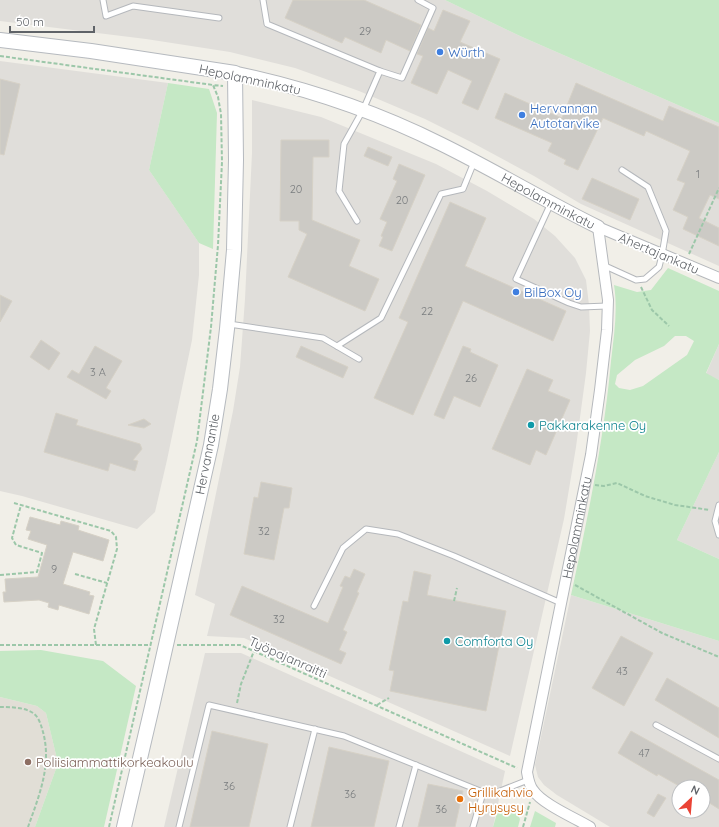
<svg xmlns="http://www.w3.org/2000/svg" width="719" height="827" viewBox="0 0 719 827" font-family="Quicksand,sans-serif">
	<rect width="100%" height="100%" fill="#f1efe8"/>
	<!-- industrial -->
	<g fill="#e0deda" fill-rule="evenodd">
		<path d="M0 0H445L520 36 719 123V266L581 204 534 176 471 142 425 119 359 91 295 68 230 52 146 39 0 21Z"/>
		<path d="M0 61 168 83 149 170 199 243V275L192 340 167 460 155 512 137 529 22 496 0 491Z"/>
		<path d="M252 100 321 117 436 164 487 191 534 219 555 236 575 258 586 280 589 305 590 331 586 373 576 447 564 519 510 756 244 638 207 636 215 604 195 595 233 411 240 367 245 299 252 153Z"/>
		<path d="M719 344V380L706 374Z"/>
		<path d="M719 452V559L677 540Z"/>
		<path d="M571 595 719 641V827H610L557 795 544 785 538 777 535 765ZM679 787H703V811H679Z"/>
		<path d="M205 653H241L505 771 493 827H164Z"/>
	</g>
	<!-- education -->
	<path fill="#e1ded6" d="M0 697 37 706 46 713 57 759V766L35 827H0Z"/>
	<!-- green -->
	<g fill="#c5e8c5" fill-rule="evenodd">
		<path d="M445 0H719V123L520 36Z"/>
		<path d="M168 83 209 89 217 113 213 249 199 243 149 170Z"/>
		<path d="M668 268 719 291V344L706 373 719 380V452L677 540 719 559V641L571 595C588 517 604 439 611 361 614 335 618 310 614 285L637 292 651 290ZM675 336H686L694 341 687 355 643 386 630 390 619 388 615 384 617 375 635 360 664 346Z"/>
		<path d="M41 650 103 661 136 686 104 827H35L57 766V759L46 713 37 706 0 697V651Z"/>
		<path d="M499 806H513L520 819 518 827H493Z"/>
		<path d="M535 811 556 823 555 827H530Z"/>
	</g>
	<!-- building -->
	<g fill="#cccac5" stroke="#d6d1c6">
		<path d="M293 0H364L421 25 410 51 386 40 381 53 345 37 342 43 285 18Z"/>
		<path d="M443 10 470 21 460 42 500 59 478 110 462 103 472 81 448 70 437 94 411 83 423 56 417 54 428 28 434 31Z"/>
		<path d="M0 79 20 84 4 155 0 154Z"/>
		<path d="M576 83 663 121 669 106 719 127V199L710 195 699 218 719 228V246L683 229 688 217 673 210 685 183 677 180 690 151 646 131 644 136 603 118 578 170 564 164 566 160 548 151 552 143 495 118 505 93 562 118Z"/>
		<path d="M281 140H329V157H313L312 220 360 240 349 266 379 279 365 311 288 277 307 234 299 230V221H280Z"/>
		<path d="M368 147 392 157 388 166 364 156Z"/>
		<path d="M399 164 425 175 392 251 379 246 383 237 381 236 387 222 380 219 397 181 393 179Z"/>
		<path d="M592 178 639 199 630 220 582 199Z"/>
		<path d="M450 202 486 218 465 266 566 311 553 341 463 301 413 415 374 398 408 322 399 318Z"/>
		<path d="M0 295 12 301 0 322Z"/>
		<path d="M41 340 60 353 49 370 30 357Z"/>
		<path d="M95 346 122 361 106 388 111 391 106 399 67 377 72 370 79 374Z"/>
		<path d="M301 346 348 367 343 378 296 357Z"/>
		<path d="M463 346 471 349 470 352 498 365 480 407 454 396 444 419 434 415Z"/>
		<path d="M527 369 553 380 548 391 570 400 546 455 536 450 530 465 492 449Z"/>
		<path d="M56 413 78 420 76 425 140 444 142 449 133 460 138 461 135 471 110 463 108 471 44 452Z"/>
		<path d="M144 419 151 424 144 428 128 425Z"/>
		<path d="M261 482 292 488 289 508H284L274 560 244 554 254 497 258 498Z"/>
		<path d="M30 517 60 525 61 521 79 526 78 530 109 540 103 561 73 552 63 584 90 592 89 595 94 596 89 614 59 605 58 610 48 607 49 603 39 600 4 602 3 592H6L5 579 38 577 47 545 28 539 31 531 26 530Z"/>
		<path d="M354 569 365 574 357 592 359 593 343 630 347 632 339 650 346 653 341 664 230 615 242 586 328 623 343 587 340 586 345 576 350 578Z"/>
		<path d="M414 571 431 575 427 595 506 611 486 711 390 691 394 671 389 670 403 601 408 602Z"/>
		<path d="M621 636 653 653 624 706 592 688Z"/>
		<path d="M667 678 719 708V738L655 700Z"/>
		<path d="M212 731 268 744 249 827H190Z"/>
		<path d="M631 731 719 780V809L703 799V787H681L658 774 657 776 618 753Z"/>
		<path d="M329 747 389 761 374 827H311Z"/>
		<path d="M428 784 463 791 455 827H418Z"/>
		<path d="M658 794 666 798 654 817 647 813Z"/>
	</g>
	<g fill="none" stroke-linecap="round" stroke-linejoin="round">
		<!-- service casing -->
		<g stroke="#b5b8bc" stroke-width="7">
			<g id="service">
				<path d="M103 0 106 16 133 6 219 18"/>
				<path d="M263 0 267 24 380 71 363 110 344 144 339 191 357 221"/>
				<path d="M380 71 402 78 433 8 418 0"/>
				<path d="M551 203 516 279 569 303 581 307 607 306"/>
				<path d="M603 265 636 280 645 279 659 267 662 255 666 231 648 187 622 170"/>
				<path d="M229 324 323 338 359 359"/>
				<path d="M337 346 381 318 441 194 463 189 474 162"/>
				<path d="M719 505 715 521 719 535"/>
				<path d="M314 606 343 548 366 529 398 534 454 556 561 603"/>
				<path d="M656 725 719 759"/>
				<path d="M179 827 209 705 344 736 490 795 528 780"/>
				<path d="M290 827 315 729"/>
				<path d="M399 827 416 765"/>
				<path d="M473 827 483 793"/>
			</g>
		</g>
		<!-- minor casing -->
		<g stroke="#b5b8bc" stroke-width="12">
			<g id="minor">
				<path d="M598 227 719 278"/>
				<path id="s1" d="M590 827C575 818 542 804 533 790 529 785 528 778 527 772L580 509 591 455 600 390 607 330 608 300 598 227"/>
			</g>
		</g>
		<!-- tertiary casing -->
		<g stroke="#b5b8bc" stroke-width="15">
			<g id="tertiary">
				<path id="s2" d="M235 73C306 88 375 111 441 144 494 170 545 201 598 227"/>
			</g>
		</g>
		<!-- secondary casing -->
		<g stroke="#b6babf" stroke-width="16">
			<path id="secondary" d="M0 40 91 51 235 73 236 160 234 250 227 329 220 389 211 445 152 707 124 827"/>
		</g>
		<!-- path -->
		<g stroke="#9cc7a9" stroke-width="2" stroke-dasharray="4 2" stroke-linecap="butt">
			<path d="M0 56 213 85"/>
			<path d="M689 254 719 188"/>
			<path d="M641 287 652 310 669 326"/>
			<path d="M595 485 604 486 617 483 645 496 675 505 710 510"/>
			<path d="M14 503 111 531 116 537 117 549 94 629 96 645"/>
			<path d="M75 574 107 583"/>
			<path d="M0 575 37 572 42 553 16 545 12 538 21 505"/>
			<path d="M575 585 662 633 719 657"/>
			<path d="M454 601 457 588"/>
			<path d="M0 645H151"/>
			<path d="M177 645H240L517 768"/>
			<path d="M237 703 241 684 254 651"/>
			<path d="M377 705 389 698"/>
			<path d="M0 707C10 707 24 707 33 713 39 717 41 725 43 732 52 765 39 796 28 827"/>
			<path d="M109 827 197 441 211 327 218 245 222 162 221 114 218 97 213 85 223 86"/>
			<path d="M523 827 530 802"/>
		</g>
		<!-- service -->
		<use href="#service" stroke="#fff" stroke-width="5"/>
		<!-- minor -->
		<use href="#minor" stroke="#fff" stroke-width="10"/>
		<!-- tertiary -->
		<use href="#tertiary" stroke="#fff" stroke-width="13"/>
		<!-- secondary -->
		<use href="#secondary" stroke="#fff" stroke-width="14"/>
	</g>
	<!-- markers -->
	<g fill="#3f7fe0" stroke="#fff" stroke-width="1.5">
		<circle cx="440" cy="52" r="4"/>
		<circle cx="522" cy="115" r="4"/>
		<circle cx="516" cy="292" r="4"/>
	</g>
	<g fill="#0f9aa8" stroke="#fff" stroke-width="1.5">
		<circle cx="531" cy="425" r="4"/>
		<circle cx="447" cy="641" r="4"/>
	</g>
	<circle fill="#8d6e63" stroke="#fff" stroke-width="1.5" cx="28" cy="762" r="4"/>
	<circle fill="#e8710a" stroke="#fff" stroke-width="1.5" cx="460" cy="799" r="4"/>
	<g text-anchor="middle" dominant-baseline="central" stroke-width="3.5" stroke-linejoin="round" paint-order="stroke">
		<!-- number labels -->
		<g font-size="11" fill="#7a7d7f">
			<text x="365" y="31">29</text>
			<text x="698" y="174">1</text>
			<text x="296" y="189">20</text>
			<text x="402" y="200">20</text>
			<text x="427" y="311">22</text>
			<text x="98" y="372">3 A</text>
			<text x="471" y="378">26</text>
			<text x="264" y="531">32</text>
			<text x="54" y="569">9</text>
			<text x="279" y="619">32</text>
			<text x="622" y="671">43</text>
			<text x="644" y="753">47</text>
			<text x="229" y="786">36</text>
			<text x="350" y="794">36</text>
			<text x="441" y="809">36</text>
		</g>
		<!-- shop labels -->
		<g font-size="13" fill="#366cbe" stroke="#fff" text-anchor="start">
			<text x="448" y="52">Würth</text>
			<text x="530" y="108">Hervannan<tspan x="530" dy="15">Autotarvike</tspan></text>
			<text x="524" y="292">BilBox Oy</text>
		</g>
		<!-- street labels -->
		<g font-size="13" fill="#5f6368" stroke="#fff">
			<text transform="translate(250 79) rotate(12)">Hepolamminkatu</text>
			<text stroke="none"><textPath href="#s2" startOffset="340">Hepolamminkatu</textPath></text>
			<text transform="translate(659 253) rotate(23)">Ahertajankatu</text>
			<text transform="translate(207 454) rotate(-79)">Hervannantie</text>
			<text stroke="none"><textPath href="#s1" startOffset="337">Hepolamminkatu</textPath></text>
			<text transform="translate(288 657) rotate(24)">Työpajanraitti</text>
		</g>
		<!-- culture labels -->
		<g font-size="13" fill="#0d838f" stroke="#fff" text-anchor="start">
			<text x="539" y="425">Pakkarakenne Oy</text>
			<text x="455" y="641">Comforta Oy</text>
		</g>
		<!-- education labels -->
		<g font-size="13" fill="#785e54" stroke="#fff" text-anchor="start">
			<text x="36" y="762">Poliisiammattikorkeakoulu</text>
		</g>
		<!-- food labels -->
		<g font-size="13" fill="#c56008" stroke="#fff" text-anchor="start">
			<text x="468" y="792">Grillikahvio<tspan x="468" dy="15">Hyrysysy</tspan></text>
		</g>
	</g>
	<!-- north arrow -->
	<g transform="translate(691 799) rotate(26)"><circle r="19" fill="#ffffff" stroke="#bfc1c3"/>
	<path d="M0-3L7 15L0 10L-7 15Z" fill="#ea4335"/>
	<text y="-6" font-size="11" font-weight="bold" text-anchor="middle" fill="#5f6368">N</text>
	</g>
	<!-- scale -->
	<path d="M10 26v6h84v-6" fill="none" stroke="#5f6368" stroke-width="2"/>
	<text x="16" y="26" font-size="12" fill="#5f6368" stroke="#ffffff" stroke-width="3" paint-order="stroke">50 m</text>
</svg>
